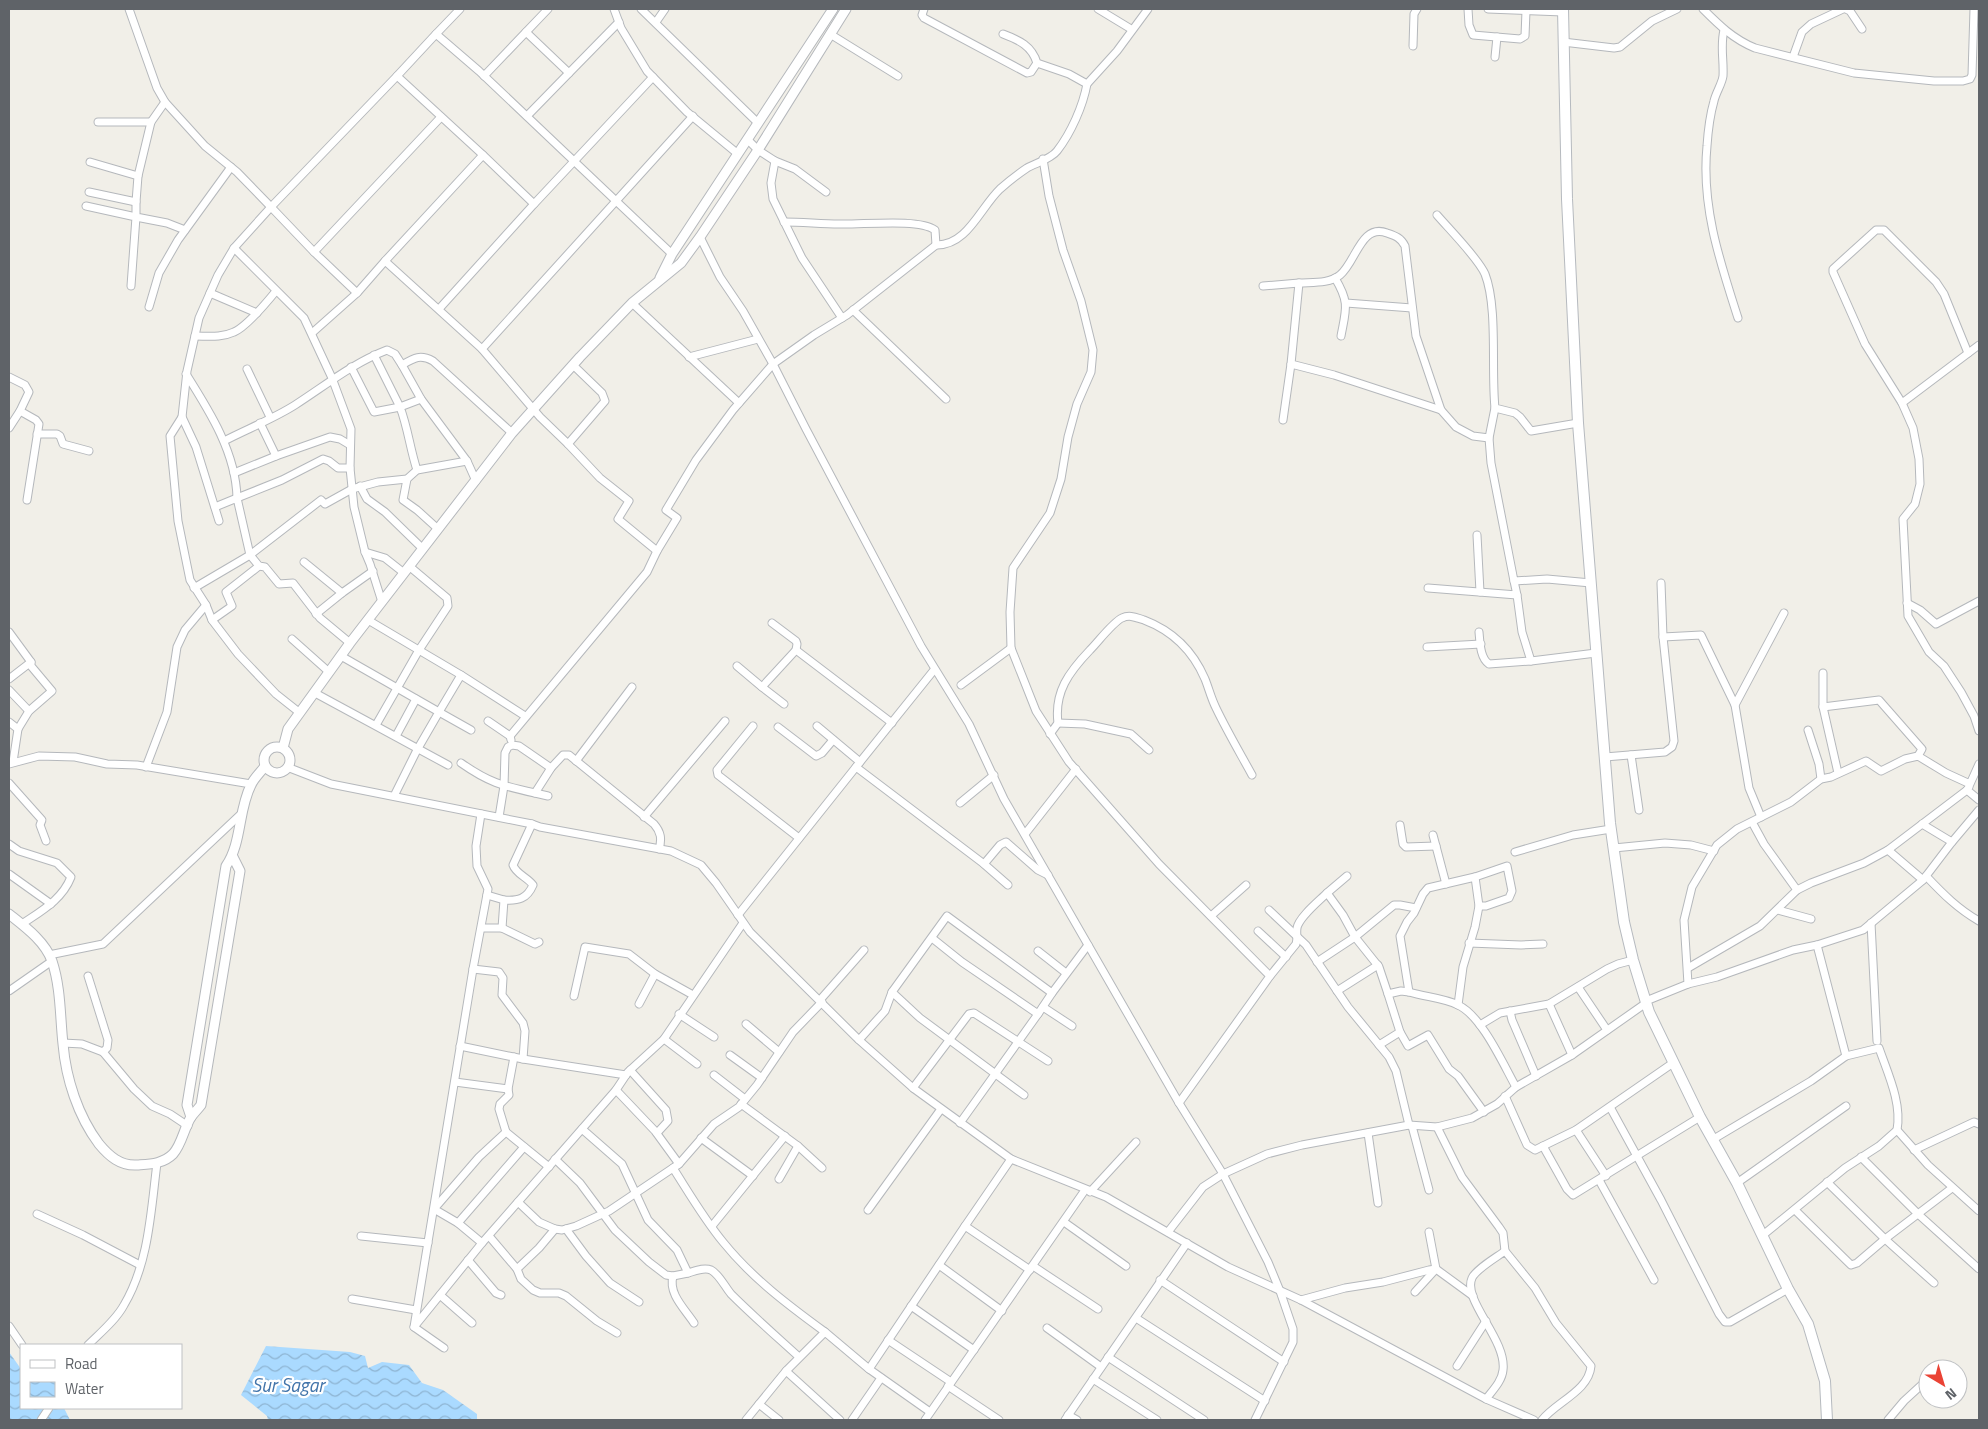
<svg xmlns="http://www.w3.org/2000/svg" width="1988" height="1429" viewBox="0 0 1988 1429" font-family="'Titillium Web',sans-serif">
	<defs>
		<pattern id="water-waves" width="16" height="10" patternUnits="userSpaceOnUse" patternTransform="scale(1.25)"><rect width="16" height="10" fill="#aadaff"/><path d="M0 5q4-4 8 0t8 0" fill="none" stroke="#8eb4d2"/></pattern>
	</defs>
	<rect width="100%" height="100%" fill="#f1efe8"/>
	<!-- water -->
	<g fill="url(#water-waves)">
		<path d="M266 1346 350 1352 365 1356 368 1368 382 1362 409 1365 422 1383 443 1390 477 1414V1420H268L267 1416 241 1395Z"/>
		<path d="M9 1352 21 1369V1408H64L70 1420H9Z"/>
	</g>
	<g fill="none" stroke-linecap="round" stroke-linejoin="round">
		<!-- minor casing -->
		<g stroke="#b5b8bc" stroke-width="9">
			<g id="minor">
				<path d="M129 9 157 88 165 102 205 146 237 172 271 207 397 76"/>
				<path d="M460 9 436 34 479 71 672 254"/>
				<path d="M614 9 621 28 647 71 687 112 738 154"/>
				<path d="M641 9 758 123"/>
				<path d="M924 9 922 15 924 18 1027 73 1031 72 1037 63"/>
				<path d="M1098 9 1131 29"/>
				<path d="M1468 9 1469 25 1473 35 1520 39 1525 36 1526 11"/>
				<path d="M1488 9 1563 12"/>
				<path d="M1703 9C1719 25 1733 39 1755 48L1854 73 1934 81H1963L1970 79 1972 75 1974 9"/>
				<path d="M1846 9 1850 11 1862 29"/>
				<path d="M656 22 665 9"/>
				<path d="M1724 30C1720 46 1724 60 1723 76 1722 84 1716 92 1714 101 1710 115 1708 131 1707 146 1701 206 1720 262 1738 318"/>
				<path d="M526 32 569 73 619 22"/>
				<path d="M436 34 397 76 483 155"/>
				<path d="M830 34 898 76"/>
				<path d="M1563 42 1614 48 1620 47 1652 21 1677 9"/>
				<path d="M1413 46 1414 14 1417 9"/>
				<path d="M1495 57 1497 37"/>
				<path d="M1793 57 1802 32 1811 24 1843 9"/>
				<path d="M484 76 548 9"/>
				<path d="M1087 84 1117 51 1148 9"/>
				<path d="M527 116 569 73"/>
				<path d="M98 122H151"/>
				<path d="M748 140 758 150 775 161 771 183 773 199 802 258 842 318"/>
				<path d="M1043 159 1049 196 1063 250 1081 301 1093 350 1091 372 1077 404 1068 437 1061 479 1050 513 1013 568 1010 612 1011 648 1036 711 1069 762 1159 864 1270 976 1179 1103"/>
				<path d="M775 161 795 169 826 192"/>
				<path d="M90 162 138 176 136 202V217L167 223 185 230"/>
				<path d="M138 176 151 122 165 102"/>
				<path d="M89 192 136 202"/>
				<path d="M86 206 136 217 131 286"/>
				<path d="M1437 215C1449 229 1478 258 1485 274 1498 307 1491 370 1495 408L1515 413 1520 417 1531 431 1578 423"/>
				<path d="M784 222C803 222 821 224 839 224 861 225 919 218 935 230L936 245"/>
				<path d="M700 237 720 277 743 311 773 364 814 335 847 315 936 245C967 246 980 208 1000 189 1008 182 1018 174 1027 168 1036 163 1051 159 1057 151 1071 133 1083 106 1087 84L1069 74 1037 63C1032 46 1019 40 1003 34"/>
				<path d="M234 248 304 318 332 378 351 429 350 468 354 507 365 552 370 564 382 602"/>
				<path d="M314 252 357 293 385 261"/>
				<path d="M1335 278C1350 303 1346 309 1341 336"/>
				<path d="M1263 286 1299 283"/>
				<path d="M210 293 257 313"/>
				<path d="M632 303 739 403"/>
				<path d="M1346 303 1412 308"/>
				<path d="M149 307 159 273 178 240 231 167"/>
				<path d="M439 309 534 204"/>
				<path d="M853 310 946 399"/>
				<path d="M312 333 357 293"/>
				<path d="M195 336C208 336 221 338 234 332 246 327 267 302 276 291"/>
				<path d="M482 349 385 261 483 155 534 204 653 77"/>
				<path d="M1968 353 1944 294 1936 282 1884 230H1876L1833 269V272L1865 344 1902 403 1913 428 1919 459 1920 484 1915 504 1903 519 1908 616 1929 652 1944 666 1961 692 1974 716 1979 731"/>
				<path d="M689 357 758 339"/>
				<path d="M1291 364 1334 375 1441 410"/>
				<path d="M402 365 421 399 467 461 476 481"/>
				<path d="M573 365 602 393 605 401 568 444 540 417 482 349 693 116"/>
				<path d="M351 367 374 412 400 407 374 355"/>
				<path d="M247 369 270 417"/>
				<path d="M186 374C210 412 236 453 237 498L282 480 323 459 329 461 338 468H350"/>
				<path d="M9 377 25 385 29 392 20 411 9 428"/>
				<path d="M1902 403 1979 345"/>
				<path d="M20 411 36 420 39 424 27 500"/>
				<path d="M182 417 170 436 178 521 190 580 206 605 212 620 238 654 276 694 300 713"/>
				<path d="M1283 420 1291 364 1299 283C1312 282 1329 284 1340 275 1356 262 1361 223 1387 233 1396 236 1401 238 1405 246L1416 336 1441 410 1456 427 1473 436 1489 438 1495 408"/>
				<path d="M260 423 276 456"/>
				<path d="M37 434H57L60 436 63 444 89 451"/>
				<path d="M1489 438 1491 463 1514 581 1547 579 1591 583"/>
				<path d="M224 441C247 429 273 419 295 405 326 385 353 363 387 350L395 354 402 365C414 358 420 354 433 361L512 433"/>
				<path d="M568 444 600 478 629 501 618 519 657 551 677 518 666 510 696 460 733 410 773 364 806 429 921 646 969 724 1004 799 1179 1103 1223 1174 1268 1262 1280 1291 1293 1329V1342L1255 1420"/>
				<path d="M417 470C410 449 408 428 400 407L421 399"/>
				<path d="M234 473 276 456 330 437 340 439 350 445"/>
				<path d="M407 479 403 500 417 510 438 529"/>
				<path d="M360 486 367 499 385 512 423 549"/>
				<path d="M219 521 196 447 182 417 187 371 199 318 218 275 234 248 271 207 314 252 441 117"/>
				<path d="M1477 535 1480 592"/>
				<path d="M365 552 385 558 404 573"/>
				<path d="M304 562 342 593 316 614"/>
				<path d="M194 588 250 555 237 498 215 507"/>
				<path d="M1428 588 1517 595 1514 581"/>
				<path d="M342 593 373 571"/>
				<path d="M1517 595 1522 632 1531 661"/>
				<path d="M1907 603 1920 610 1936 624 1979 601"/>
				<path d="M212 620 232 606 226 592 259 566"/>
				<path d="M368 620 461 675 525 716"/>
				<path d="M772 623 796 641 797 644 796 650"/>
				<path d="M9 632 31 662V666L52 691 29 711 18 729"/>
				<path d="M1479 632C1480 642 1480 658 1489 664L1531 661 1596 653"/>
				<path d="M1663 637 1701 635 1735 705"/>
				<path d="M292 639 329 672"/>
				<path d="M350 643 320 618 293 583 279 584 265 567 259 566 250 555 321 500 325 504 352 489 378 482 407 479 417 470 467 461"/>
				<path d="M1427 647 1481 644"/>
				<path d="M341 656 439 712 417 750 394 796"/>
				<path d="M737 666 762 687"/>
				<path d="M1823 673V707L1838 773"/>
				<path d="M461 675 439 712 471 730"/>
				<path d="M9 679 31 662"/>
				<path d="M961 685 1011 648"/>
				<path d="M9 690 29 711"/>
				<path d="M315 693 448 765"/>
				<path d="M784 704 762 687 796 650 892 723"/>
				<path d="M1823 707 1879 700 1922 749 1918 756"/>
				<path d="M488 721 510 736 511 740"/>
				<path d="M9 722 18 729 13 762"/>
				<path d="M1058 723 1085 724 1131 734 1149 750"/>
				<path d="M376 725 419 650 448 606 447 598 409 566"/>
				<path d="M753 726 717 770 718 775 799 838"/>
				<path d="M817 726 860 762"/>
				<path d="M778 727 816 756 822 753 833 740"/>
				<path d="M1808 730 1819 764 1821 779"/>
				<path d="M1050 734 1058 723C1054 692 1069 672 1090 650 1098 642 1113 622 1122 618 1130 614 1137 618 1144 620 1173 631 1193 651 1205 679 1209 689 1211 698 1216 708 1227 731 1240 753 1252 775"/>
				<path d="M396 736 416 699"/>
				<path d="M510 736 647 572 657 551"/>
				<path d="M1631 755 1639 810"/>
				<path d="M1605 757 1665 752 1672 747 1674 741 1663 637 1661 583"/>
				<path d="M576 761 632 687"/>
				<path d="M461 763C488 782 502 786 535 793"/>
				<path d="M9 764 39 756 75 757 107 764 137 765 251 784"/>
				<path d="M146 767 167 712 177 647 185 630 206 605"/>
				<path d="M287 767 331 784 532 824 540 827 671 851 701 865 716 883 750 932 859 1040 913 1088 1011 1159 1106 1197 1228 1267 1301 1300 1486 1399 1534 1420"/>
				<path d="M856 767 934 670"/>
				<path d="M551 768 563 755H569L654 824C661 832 662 839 659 849"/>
				<path d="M9 783 42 820 40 825 46 841"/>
				<path d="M1969 787 1967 790 1979 800"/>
				<path d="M960 803 994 775"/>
				<path d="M481 814 476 846 477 866 488 889 473 969 414 1327 482 1243 616 1090 628 1072 664 1039 743 923"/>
				<path d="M499 817 504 786 505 753 508 747 512 745 519 746 551 768 535 793 548 796"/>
				<path d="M644 817 725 721"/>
				<path d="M1761 817 1749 788 1735 705 1784 613"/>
				<path d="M1752 822 1764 844 1797 890"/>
				<path d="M1400 825 1403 844 1406 847 1436 846"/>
				<path d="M1025 834 1076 769"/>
				<path d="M1433 835 1446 884"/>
				<path d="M1952 842 1979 810"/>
				<path d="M9 844 19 851 57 863 71 877C62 900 41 911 22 924"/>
				<path d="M1614 848 1665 843 1691 845 1714 851"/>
				<path d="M1888 850 1967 790"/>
				<path d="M1515 852 1573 835 1611 829"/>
				<path d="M984 864 1008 885"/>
				<path d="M9 874 51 904"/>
				<path d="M1926 876C1943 894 1958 909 1979 921"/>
				<path d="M1475 877 1507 866 1512 891 1509 898 1486 906H1479"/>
				<path d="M1327 893 1347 876"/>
				<path d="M504 900C518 901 527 899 533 885 527 877 516 874 513 865L532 824"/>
				<path d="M1269 910 1306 945 1348 1007 1389 1057 1396 1071 1409 1125"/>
				<path d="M1778 910 1811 919"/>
				<path d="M738 915 856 767 984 864 1000 845 1006 842 1038 870 1048 875"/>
				<path d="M1211 916 1246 885"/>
				<path d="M1871 923 1877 1041"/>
				<path d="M482 928H502L504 900 487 895"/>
				<path d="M502 928 535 944 539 942"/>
				<path d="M1258 931 1286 957"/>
				<path d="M932 938 962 962 1038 1014 1052 993"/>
				<path d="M1469 943 1521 945 1543 944"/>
				<path d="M1038 951 1066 973"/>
				<path d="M49 955 103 944 242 813"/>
				<path d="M1317 962 1355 937 1394 905H1400L1416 908"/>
				<path d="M1688 968 1760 926 1797 890 1811 883 1864 863 1888 850 1923 880"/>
				<path d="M473 969 499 972 503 978 502 995 523 1023 525 1031 523 1059"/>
				<path d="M88 976 108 1040 107 1048 103 1052"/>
				<path d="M1270 976 1296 944C1298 938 1296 934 1297 928 1299 917 1319 901 1327 893L1343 915 1355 937 1379 967 1388 994 1401 991 1409 992C1425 997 1444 998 1458 1005 1482 1016 1503 1064 1516 1087"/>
				<path d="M1688 984 1717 977 1793 950 1817 945 1863 930 1923 880 1952 842 1922 824"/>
				<path d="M1578 987 1607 1030"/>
				<path d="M9 991 52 961"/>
				<path d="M1337 991 1378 965"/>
				<path d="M892 992 947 916 1052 993 1088 945"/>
				<path d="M1409 992 1400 936 1407 922 1414 913 1423 894 1428 888 1475 877 1479 906 1475 927 1463 967 1458 1005"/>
				<path d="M574 996 585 947 629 954 655 974 693 995"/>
				<path d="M820 1000 864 950"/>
				<path d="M1646 1001 1688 984 1684 920 1692 887 1717 845 1737 829 1791 802 1821 779 1831 777 1866 761 1881 771 1905 759 1918 756 1946 773 1970 784 1979 764"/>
				<path d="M639 1004 655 974"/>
				<path d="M1549 1004 1572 1055"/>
				<path d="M1043 1007 1072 1026"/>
				<path d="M1510 1011 1512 1020 1536 1076"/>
				<path d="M679 1014 714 1037"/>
				<path d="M746 1024 779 1052"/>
				<path d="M1480 1025 1500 1013 1549 1004 1607 969 1618 964 1633 960"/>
				<path d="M1400 1032 1408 1046 1428 1035 1449 1069 1458 1076 1484 1112"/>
				<path d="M664 1039 697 1064"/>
				<path d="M859 1040 885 1011 892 992 920 1018 1024 1095"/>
				<path d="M63 1043 82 1044 103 1052 134 1089 152 1106 170 1114 188 1126"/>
				<path d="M1379 1045 1400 1032 1388 994"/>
				<path d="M460 1046 523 1059 626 1075"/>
				<path d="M730 1055 762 1078"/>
				<path d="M1846 1056 1879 1048C1888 1074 1902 1103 1897 1130"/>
				<path d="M1673 1063 1576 1130 1543 1146 1567 1189 1573 1195 1700 1117"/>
				<path d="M630 1070 666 1110 668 1121 657 1133"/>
				<path d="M714 1075 745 1099"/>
				<path d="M455 1082 508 1089 514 1057"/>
				<path d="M913 1088 969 1014 974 1013 1048 1061"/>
				<path d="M616 1090 655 1131 679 1164"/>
				<path d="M1505 1096 1527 1145 1535 1150 1543 1146"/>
				<path d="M741 1104 798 1146 779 1179"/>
				<path d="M1610 1107 1661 1200 1719 1314 1725 1322H1730L1788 1289"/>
				<path d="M960 1123 1038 1014"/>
				<path d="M1412 1126 1429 1190"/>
				<path d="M1437 1127 1462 1177 1499 1227 1503 1233 1505 1251"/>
				<path d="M582 1129 622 1164 648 1220 677 1250 688 1273C695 1271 704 1267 711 1270 719 1274 725 1287 731 1294 753 1316 776 1336 799 1357"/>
				<path d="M1576 1130 1606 1176"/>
				<path d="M506 1132 499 1109 500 1104 509 1095 508 1089"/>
				<path d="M1368 1133 1378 1203"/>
				<path d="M701 1138 753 1176"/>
				<path d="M1712 1140 1811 1081 1846 1056 1817 945"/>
				<path d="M798 1146 822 1168"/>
				<path d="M1914 1150 1974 1122 1979 1124"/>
				<path d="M1861 1157 1918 1214 1979 1269"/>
				<path d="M555 1159 580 1183 615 1230 649 1262 666 1275 673 1276 688 1273"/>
				<path d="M1011 1159 965 1226 1030 1270"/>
				<path d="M673 1168C689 1193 704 1219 723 1242 752 1278 788 1305 825 1332"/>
				<path d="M1599 1180 1654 1280"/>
				<path d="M1827 1182 1885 1239 1952 1188"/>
				<path d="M1737 1183 1846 1106"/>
				<path d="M1090 1192 1136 1142"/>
				<path d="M518 1202 539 1222 555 1229 562 1230 576 1226 609 1211 679 1164 714 1124 739 1107 757 1085 793 1032 822 1002"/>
				<path d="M868 1210 941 1109"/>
				<path d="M1795 1210 1851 1265 1857 1263 1885 1239 1934 1283"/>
				<path d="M37 1214 83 1235 140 1265"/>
				<path d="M1064 1222 1126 1266"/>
				<path d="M458 1223 524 1147"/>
				<path d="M712 1226 785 1136"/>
				<path d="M566 1229 586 1256 610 1283 639 1302"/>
				<path d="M1168 1232 1203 1187 1223 1174 1267 1154 1302 1145 1409 1125 1437 1127 1472 1118 1497 1104 1516 1087 1572 1055 1646 1003"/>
				<path d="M1763 1235 1845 1168 1879 1146 1897 1130 1928 1165 1979 1211"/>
				<path d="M361 1236 428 1243"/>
				<path d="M489 1236 517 1269 539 1248 555 1229"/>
				<path d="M482 1243 458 1223 434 1209 479 1157 506 1132 549 1167"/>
				<path d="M468 1260 496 1293 501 1295"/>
				<path d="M939 1265 1002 1311"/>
				<path d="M1033 1266 1098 1309"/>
				<path d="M517 1269 521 1279 533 1290 540 1293H559L566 1296 597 1321 617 1333"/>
				<path d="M673 1276C668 1294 685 1309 694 1323"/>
				<path d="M1160 1280 1284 1362"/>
				<path d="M1415 1292 1436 1269 1429 1232"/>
				<path d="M440 1295 472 1323"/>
				<path d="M352 1299 416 1310"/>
				<path d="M1301 1300 1345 1288 1383 1282 1429 1270 1436 1269 1473 1296"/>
				<path d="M911 1306 974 1350"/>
				<path d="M1136 1318 1265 1401"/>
				<path d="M9 1326 22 1345"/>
				<path d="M414 1327 444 1348"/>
				<path d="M1047 1328 1101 1367"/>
				<path d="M888 1340 951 1382"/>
				<path d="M88 1345C100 1333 116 1320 124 1305 149 1263 151 1210 157 1163"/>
				<path d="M1108 1357 1204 1420"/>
				<path d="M1457 1366 1486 1321"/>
				<path d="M1939 1369H1940"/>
				<path d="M1093 1379 1157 1420"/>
				<path d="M948 1386 999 1420"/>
				<path d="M1486 1399C1493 1390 1502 1381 1503 1370 1507 1340 1462 1300 1472 1278 1476 1269 1497 1257 1505 1251L1535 1288 1556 1323 1591 1366C1589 1391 1556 1402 1542 1420"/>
				<path d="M759 1404 779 1420"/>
				<path d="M930 1412 869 1369 965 1226"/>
				<path d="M1068 1415 1077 1420"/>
				<path d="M41 1420 49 1408"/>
				<path d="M746 1420 786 1371"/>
				<path d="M840 1420 786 1371 825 1332 869 1369"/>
				<path d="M852 1420 881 1378"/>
				<path d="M925 1420 1085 1190"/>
				<path d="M1065 1420 1187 1243"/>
				<path d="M1888 1420 1904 1401 1928 1379"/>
			</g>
		</g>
		<!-- tertiary casing -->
		<g stroke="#b5b8bc" stroke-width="11">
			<g id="tertiary">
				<path d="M660 278 672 254 833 9"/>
				<circle cx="277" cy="760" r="13"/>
				<path d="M283 748 288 729 350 643 512 433 580 357 632 303 681 263 700 237 758 150 846 9"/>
				<path d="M9 914C24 926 45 941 52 961 61 988 60 1017 63 1044 66 1079 78 1116 99 1144 109 1156 120 1166 137 1165 150 1164 163 1164 173 1154 182 1144 184 1128 191 1117 194 1113 198 1109 201 1105L240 871 233 857"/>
				<path d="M191 1117 187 1105 226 866C242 843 238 810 251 785 254 778 261 772 265 766"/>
			</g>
		</g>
		<!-- secondary casing -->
		<g stroke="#b6babf" stroke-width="12">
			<path id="secondary" d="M1563 9 1567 199 1578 423 1610 823 1624 922 1633 960 1649 1012 1700 1117 1737 1183 1788 1289 1808 1324 1825 1381 1827 1420"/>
		</g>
		<!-- minor -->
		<use href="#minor" stroke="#fff" stroke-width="7"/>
		<!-- tertiary -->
		<use href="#tertiary" stroke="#fff" stroke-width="9"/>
		<!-- secondary -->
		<use href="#secondary" stroke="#fff" stroke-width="10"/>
	</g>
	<g text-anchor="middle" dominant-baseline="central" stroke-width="4.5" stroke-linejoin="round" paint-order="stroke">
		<!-- water labels -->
		<g font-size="19" font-style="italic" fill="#4174aa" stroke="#fff">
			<text x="288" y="1384">Sur Sagar</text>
		</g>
	</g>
	<!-- border -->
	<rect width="1988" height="1429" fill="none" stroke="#5f6368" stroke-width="20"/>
	<!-- legend -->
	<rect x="20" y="1344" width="162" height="65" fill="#ffffff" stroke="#bfc1c3"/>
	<rect x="30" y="1360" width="25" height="8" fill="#ffffff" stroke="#bfc1c3"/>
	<text x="65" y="1369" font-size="15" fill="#5f6368">Road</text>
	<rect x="30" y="1382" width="25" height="15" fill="url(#water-waves)" stroke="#bfc1c3"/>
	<text x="65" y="1394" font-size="15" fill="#5f6368">Water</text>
	<!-- north arrow -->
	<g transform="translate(1943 1384) rotate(142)"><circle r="24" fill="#ffffff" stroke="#bfc1c3"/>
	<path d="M0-4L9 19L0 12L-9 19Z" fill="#ea4335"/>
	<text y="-8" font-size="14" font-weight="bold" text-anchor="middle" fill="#5f6368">N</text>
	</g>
</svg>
